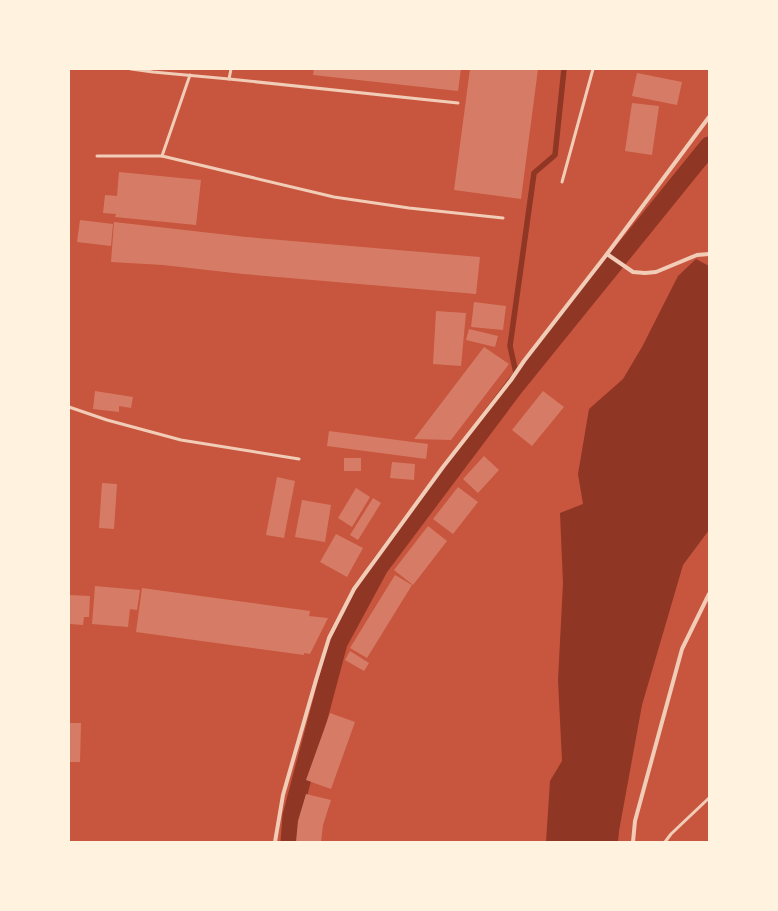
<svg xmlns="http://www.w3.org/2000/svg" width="778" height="911" viewBox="0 0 778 911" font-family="Mulish,sans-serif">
	<rect width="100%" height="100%" fill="#c8553d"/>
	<!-- water -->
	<path fill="#8f3625" d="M696 259 709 266V530L683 565 642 705 619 831 618 842H546L550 781 562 761 558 680 563 583 560 513 583 504 578 474 589 409 623 379 642 347 678 276Z"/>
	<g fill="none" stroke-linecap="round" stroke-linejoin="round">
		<!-- stream -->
		<path stroke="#8f3625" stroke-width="5.5" d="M514 387 516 373 510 346 534 173 555 155 564 69"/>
		<!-- canal -->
		<path stroke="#8f3625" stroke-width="19" d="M290 842 292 816 302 778 338 643 379 567 514 387 709 146"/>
	</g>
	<!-- building -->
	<g fill="#d67c66">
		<path d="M314 69H461L458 91 313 75Z"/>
		<path d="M470 69H538L521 199 454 190Z"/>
		<path d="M637 73 682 82 677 105 632 96Z"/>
		<path d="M632 103 659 106 652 155 625 151Z"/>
		<path d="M119 172 201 180 196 225 115 217 116 214 103 213 105 195 117 196Z"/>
		<path d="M80 220 113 224 111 246 77 242Z"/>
		<path d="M114 222 246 237 480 257 476 294 243 274 163 265 111 262Z"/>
		<path d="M474 302 506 306 503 330 471 327Z"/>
		<path d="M436 311 466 313 461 366 433 364Z"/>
		<path d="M469 329 498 336 495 347 466 340Z"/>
		<path d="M484 347 509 364 451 440 414 439Z"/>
		<path d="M95 391 133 397 131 408 119 406V412L93 409Z"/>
		<path d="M543 391 564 407 532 446 512 430Z"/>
		<path d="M329 431 428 444 426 459 327 446Z"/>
		<path d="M484 456 499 470 478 493 463 479Z"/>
		<rect x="344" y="458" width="17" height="13"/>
		<path d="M392 462 415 464 414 480 390 478Z"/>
		<path d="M277 477 295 481 284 538 266 535Z"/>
		<path d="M102 483 117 484 114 529 99 528Z"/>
		<path d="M458 487 478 502 453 534 433 519Z"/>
		<path d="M356 488 370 497 352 527 338 518Z"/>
		<path d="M373 498 381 503 358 540 350 535Z"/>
		<path d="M302 500 331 505 325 542 295 537Z"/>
		<path d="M428 526 447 541 413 585 394 570Z"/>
		<path d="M336 534 363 548 347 577 320 562Z"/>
		<path d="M395 575 412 585 367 658 350 648Z"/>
		<path d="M95 586 140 590 137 610 130 609 128 627 92 624Z"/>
		<path d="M142 588 310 611 309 616 328 618 310 654 304 653V655L136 632Z"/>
		<path d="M69 595 90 596 89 617H84L83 625 69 624Z"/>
		<path d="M350 651 369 663 364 671 345 660Z"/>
		<path d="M330 713 355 722 331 789 306 780Z"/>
		<path d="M69 723H81L80 762H69Z"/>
		<path d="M306 794 331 800 323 825 321 842H296L298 821Z"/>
	</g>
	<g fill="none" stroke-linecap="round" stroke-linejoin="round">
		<!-- service -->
		<g stroke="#f1ccb7" stroke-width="3">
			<path d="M131 69 153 72 229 79 458 103"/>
			<path d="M229 79 231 69"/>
			<path d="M97 156H162L334 197 409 208 503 218"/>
			<path d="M162 156 190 75"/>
			<path d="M562 182 593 69"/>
			<path d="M69 407 107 420 181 440 299 459"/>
			<path d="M665 842 671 834 709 798"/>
		</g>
		<!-- minor -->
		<g stroke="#f1ccb7" stroke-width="4">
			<path d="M607 254 633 272 645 273 656 272 697 255 709 254"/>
			<path d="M275 842 283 795 316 680 329 638 354 589 443 467 511 380 524 361 607 254 709 117"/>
			<path d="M633 842 635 821 682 649 709 594"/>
		</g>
	</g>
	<!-- border -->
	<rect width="778" height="911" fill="none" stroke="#fff3e0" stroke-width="140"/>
</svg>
